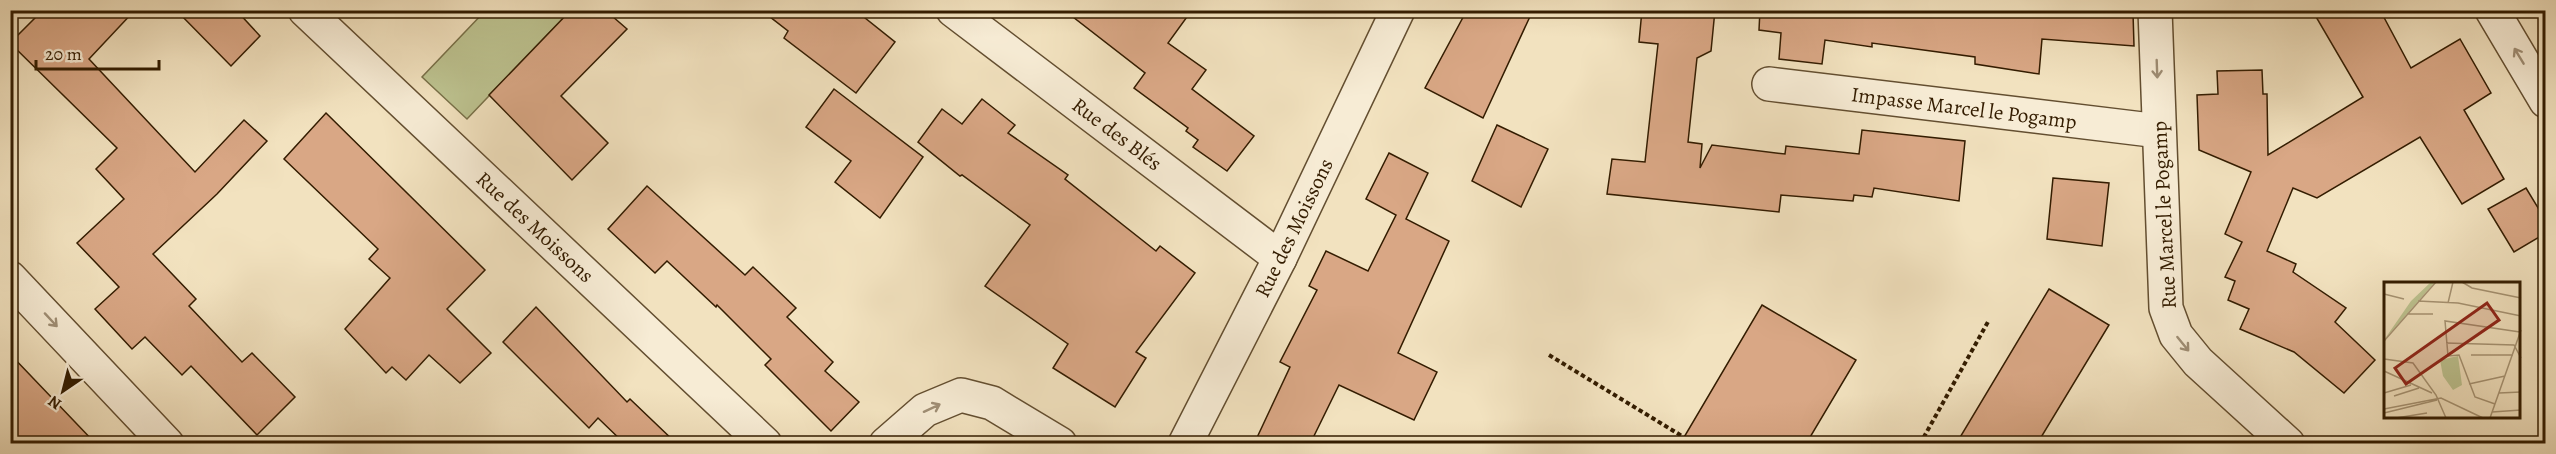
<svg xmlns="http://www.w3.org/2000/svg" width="2556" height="454" viewBox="0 0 2556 454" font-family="Alegreya,serif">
	<rect width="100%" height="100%" fill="#f2e2bf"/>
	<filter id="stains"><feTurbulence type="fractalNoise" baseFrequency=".00333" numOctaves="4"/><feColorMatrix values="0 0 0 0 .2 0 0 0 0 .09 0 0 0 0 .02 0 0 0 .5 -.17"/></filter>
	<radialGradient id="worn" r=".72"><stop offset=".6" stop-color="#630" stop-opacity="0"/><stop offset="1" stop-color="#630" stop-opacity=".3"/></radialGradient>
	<!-- green -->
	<path fill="#bdc390" stroke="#787048" stroke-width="1.5" d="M485 11H570L467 119 422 77Z"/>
	<!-- building -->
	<g fill="#d9a785" stroke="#331c00" stroke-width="1.5">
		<path d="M43 10H135L89 59 195 172 244 120 267 141 217 194 153 254 196 299 189 306 242 362 252 353 295 397 257 435 191 366 182 375 145 337 132 349 95 309 119 287 77 243 124 199 96 169 117 148 10 43Z"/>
		<path d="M176 10H236L260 36 231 66Z"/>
		<path d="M571 10H605L627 29 561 96 608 143 572 180 489 95Z"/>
		<path d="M761 10H855L895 42 856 93 784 38 788 31Z"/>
		<path d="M1064 10H1192L1168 43 1206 70 1192 89 1254 136 1227 171 1193 147 1198 140 1186 131 1188 128 1134 88 1145 73Z"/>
		<path d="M1467 10H1533L1483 118 1425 88Z"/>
		<path d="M1642 10H1715L1711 51 1697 58 1688 142 1702 144 1700 168 1712 145 1785 154 1786 146 1859 154 1862 130 1965 141 1959 201 1874 188 1872 197 1854 195 1853 201 1781 195 1779 212 1607 194 1612 159 1645 162 1658 44 1639 42Z"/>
		<path d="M1760 10H2109L2133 13 2134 46 2042 39 2039 74 1975 64V57L1872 43V47L1825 40 1822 64 1779 59 1781 33 1759 30Z"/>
		<path d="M2312 10H2380L2411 68 2460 39 2491 93 2464 110 2504 179 2462 204 2420 137 2317 198 2293 188 2267 251 2296 264 2293 272 2346 308 2335 322 2375 360 2344 393 2294 352 2240 329 2249 309 2228 300 2235 281 2225 277 2242 242 2225 234 2251 172 2199 150 2197 95 2218 94 2217 71 2262 70 2263 94H2267L2268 155 2363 97Z"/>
		<path d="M834 89 923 157 880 218 835 182 851 161 806 127Z"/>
		<path d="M982 99 1015 125 1008 133 1068 175 1065 179 1156 251 1160 246 1195 273 1136 352 1146 358 1115 407 1053 368 1068 344 985 286 1030 225 962 175 960 176 918 142 942 109 962 124Z"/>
		<path d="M326 113 485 270 447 309 491 353 460 383 429 355 406 380 392 367 386 373 345 329 390 278 369 259 378 249 284 159Z"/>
		<path d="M1497 125 1548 149 1521 207 1472 181Z"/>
		<path d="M1389 153 1428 173 1406 219 1449 241 1398 353 1437 372 1414 420 1339 385 1310 444H1254L1290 367 1280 362 1317 290 1309 286 1326 251 1368 271 1396 215 1366 199Z"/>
		<path d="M2053 178 2109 183 2102 246 2047 239Z"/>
		<path d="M647 186 745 275 753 267 796 308 787 317 833 362 825 371 859 402 831 431 765 365 771 359 717 305 716 307 667 261 655 273 608 229Z"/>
		<path d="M2526 188 2546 221V233L2514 252 2488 209Z"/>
		<path d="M2049 289 2109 325 2037 444H1956Z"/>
		<path d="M1762 305 1856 360 1806 444H1680Z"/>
		<path d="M536 307 627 402 630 399 677 444H625L598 418 589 428 503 342Z"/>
		<path d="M10 354 96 444H10Z"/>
	</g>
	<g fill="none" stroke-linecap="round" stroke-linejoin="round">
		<!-- minor casing -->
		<g stroke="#634e30" stroke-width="36">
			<g id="minor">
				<path d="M305 10 765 444"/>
				<path d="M953 10 1280 258"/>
				<path d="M2155 10 2166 308 2176 335 2198 362 2288 444"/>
				<path d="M2492 10 2546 101"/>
				<path d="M1769 84 2159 131"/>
				<path d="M10 278 167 444"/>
				<path d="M886 444 925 410 961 395 992 403 1060 444"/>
				<path d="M1185 444 1280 258 1398 10"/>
			</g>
		</g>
		<!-- path -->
		<g stroke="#331c00" stroke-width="4" stroke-dasharray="4.5 3" stroke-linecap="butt">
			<path d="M1549 355 1695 444"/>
			<path d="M1920 444 1989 320"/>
		</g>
		<!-- minor -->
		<use href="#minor" stroke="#f7ecd5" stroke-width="33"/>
	</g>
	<!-- one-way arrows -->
	<defs><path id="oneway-shaft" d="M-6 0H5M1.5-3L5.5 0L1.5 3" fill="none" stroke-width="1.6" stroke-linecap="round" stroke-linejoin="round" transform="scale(1.5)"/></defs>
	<g stroke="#9f8e75">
		<use href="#oneway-shaft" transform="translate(2519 56) rotate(-121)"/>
		<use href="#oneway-shaft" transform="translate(2157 69) rotate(88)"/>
		<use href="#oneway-shaft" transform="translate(51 320) rotate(47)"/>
		<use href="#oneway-shaft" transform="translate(2183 344) rotate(51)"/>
		<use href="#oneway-shaft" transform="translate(932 408) rotate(-25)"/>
	</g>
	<g text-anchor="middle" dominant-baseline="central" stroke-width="5" stroke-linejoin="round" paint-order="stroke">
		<!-- street labels -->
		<g font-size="21" fill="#331c00" stroke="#f7ecd5">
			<text transform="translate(1964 108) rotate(7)">Impasse Marcel le Pogamp</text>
			<text transform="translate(1117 134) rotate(37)">Rue des Blés</text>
			<text transform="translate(2164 215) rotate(-93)">Rue Marcel le Pogamp</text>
			<text transform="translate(535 227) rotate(43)">Rue des Moissons</text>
			<text transform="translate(1294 228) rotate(-64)">Rue des Moissons</text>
		</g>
	</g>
	<!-- overview -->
	<g transform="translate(2384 282)">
		<rect width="136" height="136" fill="#f2e2bf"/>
		<path d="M47 0H51L0 58 27 19ZM74 74 78 103 69 108 59 94 56 78Z" fill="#bdc390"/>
		<path fill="none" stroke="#a69373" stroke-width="1.5" d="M78 0 88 6 137 16M0 12 20 17M34 19 74 21 137 34M64 21 69 0M23 32H49M0 59 52 0M62 61 130 63 137 76M87 73H129M0 77 29 81 52 113 62 136M0 89 48 111M85 102 121 94M0 111 27 103M115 111 137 110M10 114 35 106M111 122 91 115 75 73 64 74 61 39 136 50M0 127 57 116 99 136M108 130 137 128M0 131 53 118M12 136 43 131M106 136 137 48"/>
		<path fill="#8f2418" fill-opacity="0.15" stroke="#8f2418" stroke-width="3" d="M103 21 115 38 22 102 11 86Z"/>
		<rect width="136" height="136" fill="none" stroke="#331c00" stroke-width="3"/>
	</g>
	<!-- margin -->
	<rect width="2556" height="454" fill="none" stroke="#f2e2bf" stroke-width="36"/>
	<rect x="12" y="12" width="2532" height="430" fill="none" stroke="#331c00" stroke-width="3"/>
	<rect x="18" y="18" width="2520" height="418" fill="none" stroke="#331c00" stroke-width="1.5"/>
	<!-- north arrow -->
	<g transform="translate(63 391) rotate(215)" stroke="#f7ecd5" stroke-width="4.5" paint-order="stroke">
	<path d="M0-4.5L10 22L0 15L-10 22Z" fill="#331c00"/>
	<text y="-9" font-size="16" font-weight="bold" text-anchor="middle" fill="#331c00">N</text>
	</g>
	<!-- scale -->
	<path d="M36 60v9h123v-9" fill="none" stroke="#331c00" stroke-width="3"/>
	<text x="45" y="60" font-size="18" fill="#331c00" stroke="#f7ecd5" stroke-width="4.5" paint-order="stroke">20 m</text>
	<rect width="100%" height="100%" filter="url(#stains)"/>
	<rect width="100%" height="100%" fill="url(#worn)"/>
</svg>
